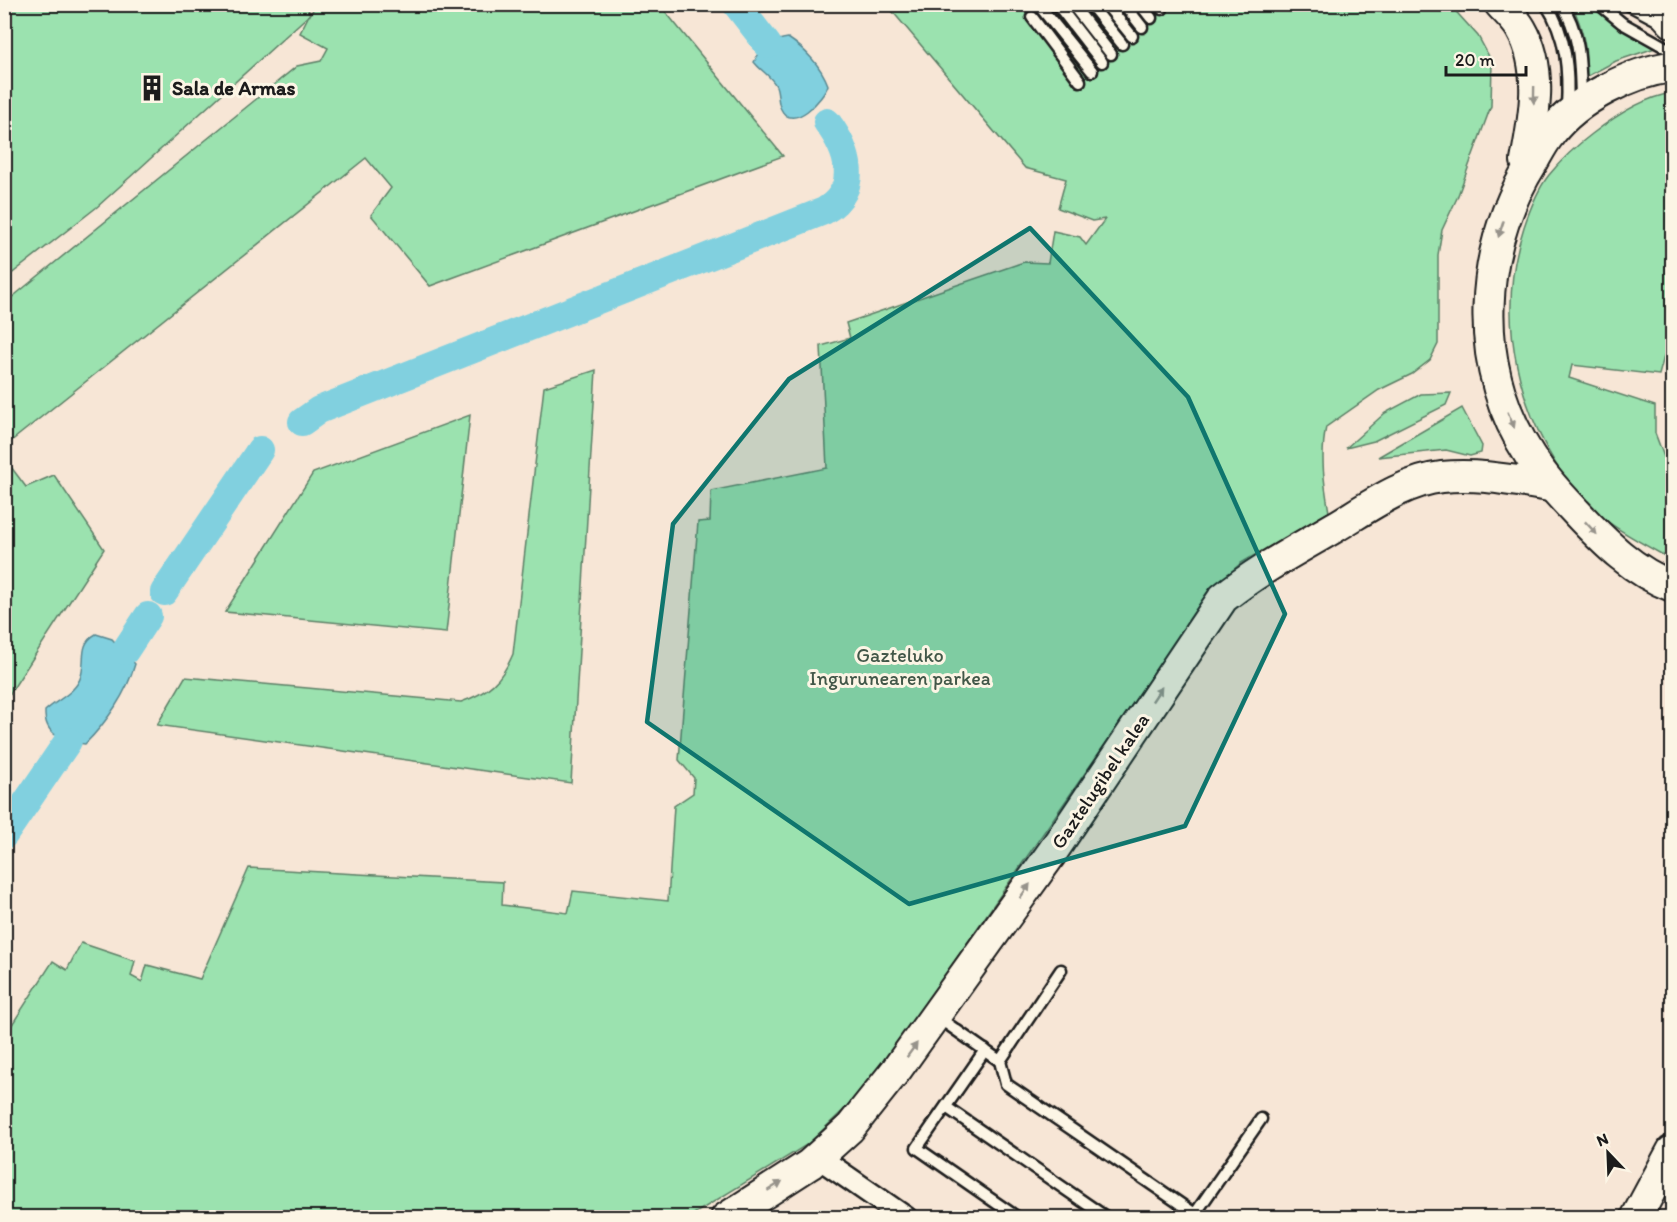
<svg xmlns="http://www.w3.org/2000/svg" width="1677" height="1222" viewBox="0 0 1677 1222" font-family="Itim,sans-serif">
	<rect width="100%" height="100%" fill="#f7e6d6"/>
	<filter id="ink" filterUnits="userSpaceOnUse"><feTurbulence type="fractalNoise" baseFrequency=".0167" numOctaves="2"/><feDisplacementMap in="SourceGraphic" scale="12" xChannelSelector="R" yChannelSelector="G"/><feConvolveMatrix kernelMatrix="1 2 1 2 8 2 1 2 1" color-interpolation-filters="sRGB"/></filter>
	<g filter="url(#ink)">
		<!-- green -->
		<g fill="#9be2af" stroke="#5c7f66" stroke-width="1.5">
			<path d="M307 5 310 15 316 4 660 5 783 156 430 286 371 215 391 188 366 158 5 446V303L297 66 321 61 328 48 300 33 309 15 97 207 5 279V5Z"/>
			<path d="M887 5H1450L1478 36 1492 62 1491 106 1457 198 1442 230 1438 255V344L1430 360 1412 374 1379 390 1326 427C1320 455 1324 484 1329 512L1241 563 1214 587 947 972 900 1045 856 1098 808 1144 689 1217H5L4 1037 53 961 67 970 81 943 135 961 131 976 142 982 147 965 200 979 249 868 503 882 502 905 568 913 573 891 668 901 674 806 693 793 694 778 679 760 698 522 710 521 711 491 827 468 821 346 850 338 846 323 1024 262 1048 263 1053 231 1080 237 1086 245 1105 219 1092 221 1058 208 1066 179 1025 168Z"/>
			<path d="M1572 5H1592L1655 48 1616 61 1586 77C1588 51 1583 28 1572 5Z"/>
			<path d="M1672 93V340L1666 349 1659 375 1572 365 1569 378 1655 406V433L1672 478V560C1642 543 1598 521 1576 493 1518 419 1494 317 1524 227 1530 209 1537 190 1549 175 1562 159 1576 146 1592 134 1614 117 1645 97 1672 93Z"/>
			<path d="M596 370 571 783 157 725 185 677 461 702C488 693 502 680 513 654L544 387Z"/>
			<path d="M1451 393 1446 405 1374 441 1346 448 1385 413 1421 394Z"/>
			<path d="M1462 408 1482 446 1481 453 1470 456 1446 450 1378 457Z"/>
			<path d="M470 415 446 633 225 612 313 473Z"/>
			<path d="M5 459 26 487 54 475 104 549 5 701Z"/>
		</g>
		<!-- water -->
		<g fill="#81d0df" stroke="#598891" stroke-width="1.5">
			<path d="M788 38C805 49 821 66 828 85 824 99 792 133 781 109 777 102 779 93 776 86 772 77 760 70 754 62 761 48 772 40 788 38Z"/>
			<path d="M96 634 112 639 135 664C127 693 106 723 85 744 63 742 44 735 45 711 56 700 76 693 81 676 86 660 78 644 96 634Z"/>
		</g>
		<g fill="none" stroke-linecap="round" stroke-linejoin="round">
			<!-- canal -->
			<g stroke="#81d0df" stroke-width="28">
				<path d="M736 4 768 45"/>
				<path d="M302 422 319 410 824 211C862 189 848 150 827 122"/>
				<path d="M164 592 260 450"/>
				<path d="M125 651 148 616"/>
				<path d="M4 835 68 741"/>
			</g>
			<!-- lane casing -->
			<g stroke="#1c1c1c" stroke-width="15">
				<g id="lane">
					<path d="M1057 4 1102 62"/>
					<path d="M1072 4 1111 54"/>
					<path d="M1090 4 1122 44"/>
					<path d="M1106 4 1132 36"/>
					<path d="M1124 4 1142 27"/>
					<path d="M1140 4 1151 18"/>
					<path d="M1158 4 1162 9"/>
					<path d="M1546 4C1567 36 1569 72 1567 108"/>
					<path d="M1561 4C1581 33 1580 66 1581 99"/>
					<path d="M1599 4 1622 23 1672 51"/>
					<path d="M1627 4 1659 21"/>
					<path d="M1042 9 1092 71"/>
					<path d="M1032 17 1080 81"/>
					<path d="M936 1016 1000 1061 1061 970"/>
					<path d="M985 1050 917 1148 1018 1218"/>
					<path d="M1000 1061 1006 1084 1195 1214 1261 1119"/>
					<path d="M946 1107 1107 1218"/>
				</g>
			</g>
			<!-- street casing -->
			<g stroke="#1c1c1c" stroke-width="26">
				<path id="street" d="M818 1157 906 1218"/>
			</g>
			<!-- secondary casing -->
			<g stroke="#1c1c1c" stroke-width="34">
				<g id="secondary">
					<path d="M1500 4C1507 12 1516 20 1521 29 1544 69 1534 118 1526 161"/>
					<path d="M1656 4 1672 22"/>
					<path d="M1672 67C1631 72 1577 99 1551 133 1544 141 1539 151 1534 160 1477 250 1471 365 1530 456 1543 477 1560 495 1576 512 1604 542 1634 572 1672 586"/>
					<path d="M726 1218 810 1164 850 1128 897 1069 1051 854 1223 598C1258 570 1296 550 1335 527 1367 508 1404 481 1442 477 1478 473 1516 481 1551 486"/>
					<path d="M1636 1218 1672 1151"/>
				</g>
			</g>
			<!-- lane -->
			<use href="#lane" stroke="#fcf5e5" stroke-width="10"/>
			<!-- street -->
			<use href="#street" stroke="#fcf5e5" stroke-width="21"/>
			<!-- secondary -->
			<use href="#secondary" stroke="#fcf5e5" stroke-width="30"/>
		</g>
		<!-- one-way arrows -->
		<defs><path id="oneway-solid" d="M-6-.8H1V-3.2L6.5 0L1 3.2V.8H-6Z" transform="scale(1.5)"/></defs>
		<g fill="#97938b">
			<use href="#oneway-solid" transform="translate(1534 95) rotate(91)"/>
			<use href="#oneway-solid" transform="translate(1501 229) rotate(108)"/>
			<use href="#oneway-solid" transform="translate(1511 420) rotate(67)"/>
			<use href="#oneway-solid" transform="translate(1591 528) rotate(47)"/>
			<use href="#oneway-solid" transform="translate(1157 694) rotate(-56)"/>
			<use href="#oneway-solid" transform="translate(1025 891) rotate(-54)"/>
			<use href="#oneway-solid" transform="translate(912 1050) rotate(-54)"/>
			<use href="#oneway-solid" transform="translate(775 1186) rotate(-32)"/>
		</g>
	</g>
	<!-- marked area -->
	<path fill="#0f766e" fill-opacity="0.2" stroke="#0f766e" stroke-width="4.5" stroke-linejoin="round" d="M1030 228 1188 397 1285 614 1185 826 909 904 647 722 673 524 789 379Z"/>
	<!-- icons -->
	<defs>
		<g id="building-bare" transform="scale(2.07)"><path d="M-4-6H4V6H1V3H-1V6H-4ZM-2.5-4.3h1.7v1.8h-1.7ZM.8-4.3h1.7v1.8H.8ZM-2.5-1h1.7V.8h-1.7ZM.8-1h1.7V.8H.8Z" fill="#1c1c1c" stroke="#fcf5e5" stroke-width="2.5" paint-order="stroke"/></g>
	</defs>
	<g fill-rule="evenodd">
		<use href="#building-bare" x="152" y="88"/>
	</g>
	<g text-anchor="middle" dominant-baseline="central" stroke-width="6" stroke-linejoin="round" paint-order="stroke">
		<!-- poi labels -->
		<g font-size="20" font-weight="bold" fill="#1c1c1c" stroke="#fcf5e5" text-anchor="start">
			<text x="172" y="88">Sala de Armas</text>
		</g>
		<!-- park labels -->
		<g font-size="20" fill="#425748" stroke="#fcf5e5">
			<text x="900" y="655">Gazteluko<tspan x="900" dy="23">Ingurunearen parkea</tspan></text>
		</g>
		<!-- street labels -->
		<g font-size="20" fill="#1c1c1c" stroke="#fcf5e5">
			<text transform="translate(1100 781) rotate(-56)">Gaztelugibel kalea</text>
		</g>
	</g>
	<!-- margin -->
	<rect width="1677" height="1222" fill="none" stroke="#fcf5e5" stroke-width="24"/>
	<rect x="12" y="12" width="1653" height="1198" fill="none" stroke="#1c1c1c" stroke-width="2" filter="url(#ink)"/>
	<!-- north arrow -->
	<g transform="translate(1608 1153) rotate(337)" stroke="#fcf5e5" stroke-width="4.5" paint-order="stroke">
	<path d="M0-4.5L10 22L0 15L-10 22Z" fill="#1c1c1c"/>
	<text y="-9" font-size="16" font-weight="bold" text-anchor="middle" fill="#1c1c1c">N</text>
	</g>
	<!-- scale -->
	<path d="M1446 66v9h80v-9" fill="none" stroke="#1c1c1c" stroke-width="3"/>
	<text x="1455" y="66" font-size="18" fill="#1c1c1c" stroke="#fcf5e5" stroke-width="4.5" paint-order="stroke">20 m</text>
</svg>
